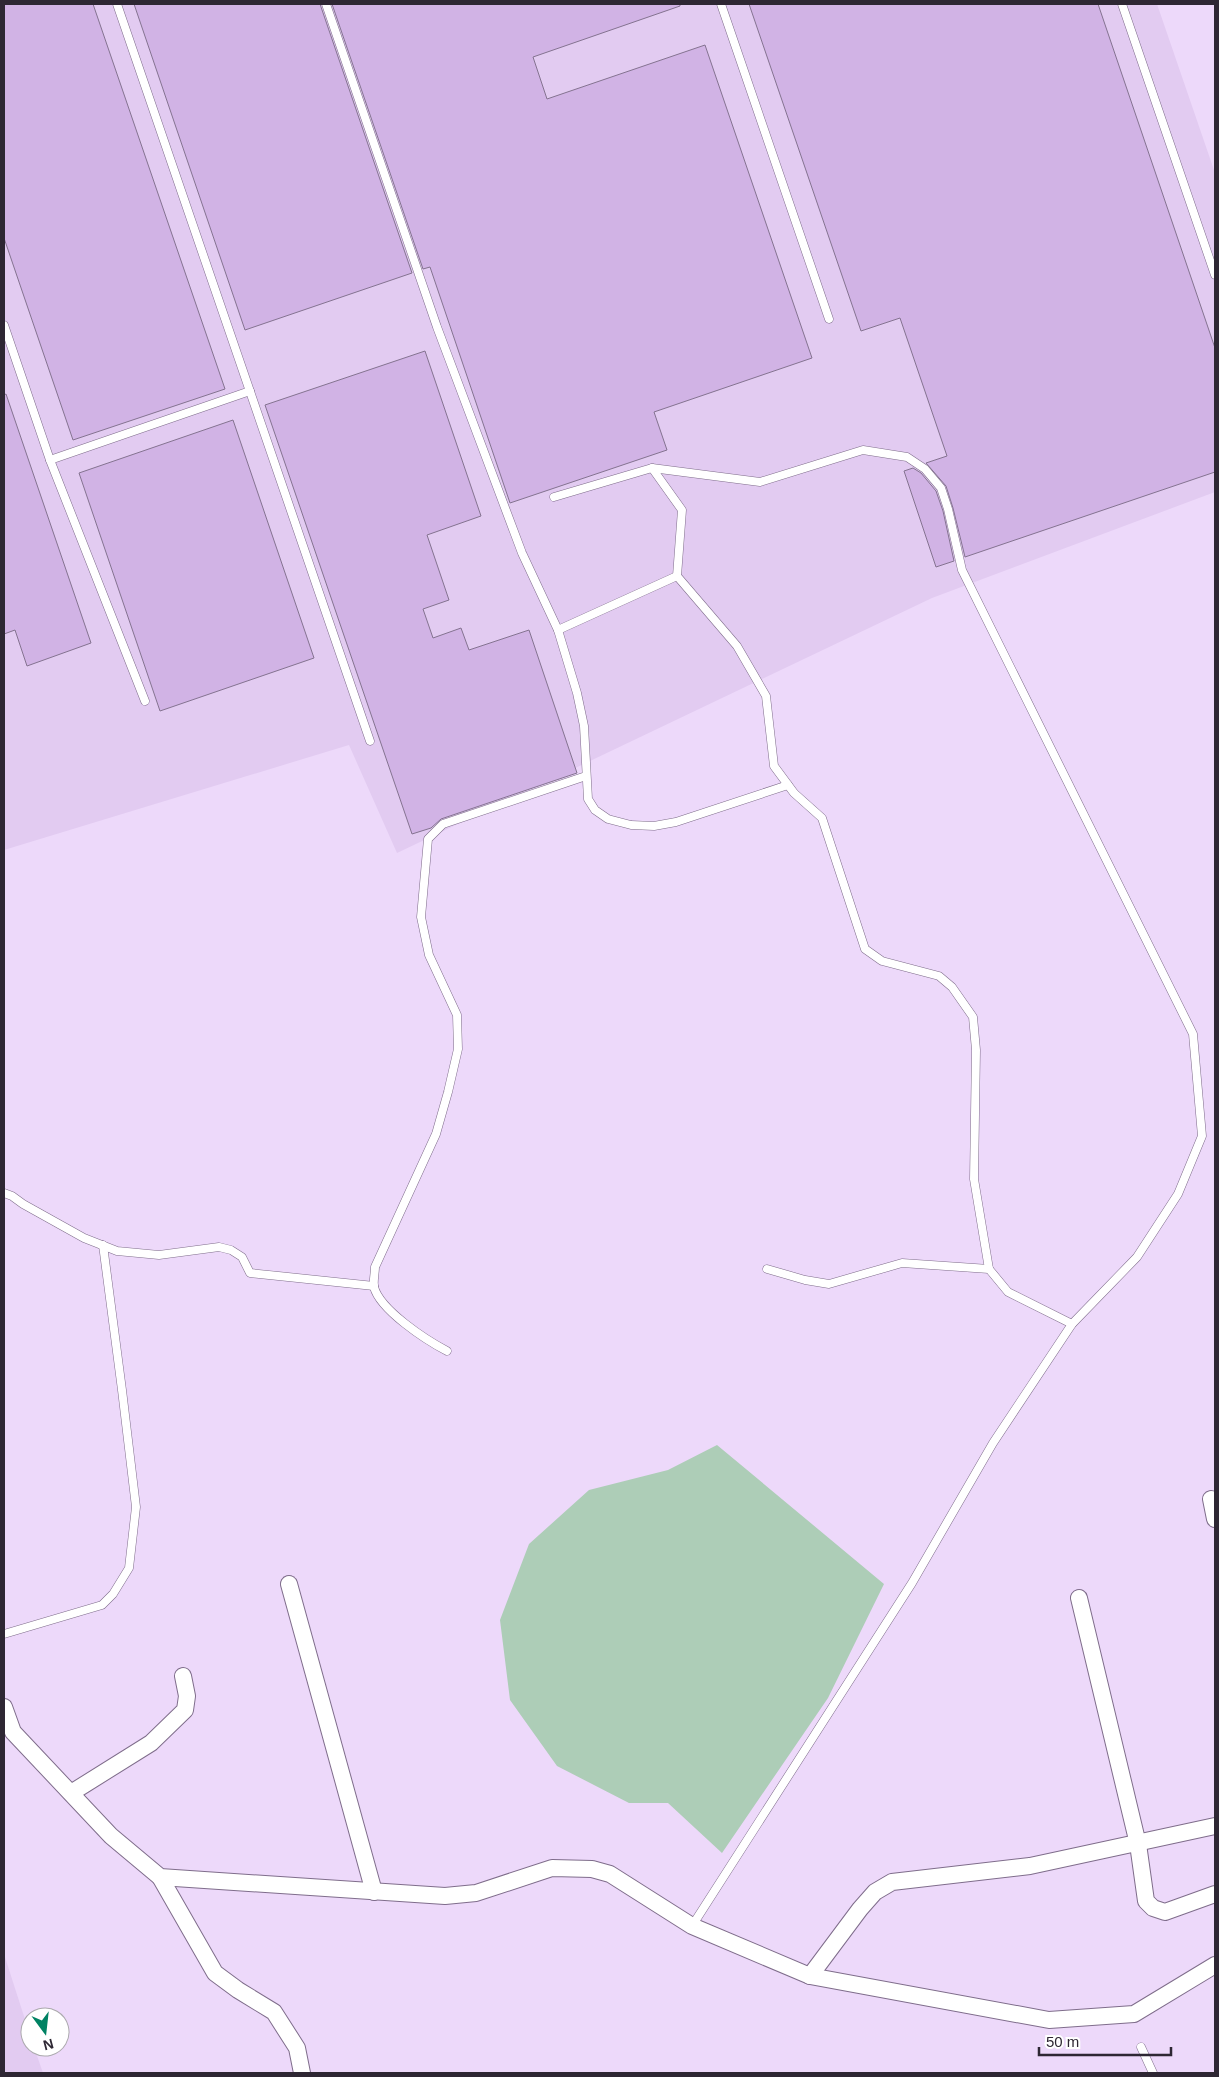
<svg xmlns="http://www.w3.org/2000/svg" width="1219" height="2077" viewBox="0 0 1219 2077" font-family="Arial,sans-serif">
	<rect width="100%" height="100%" fill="#edd9fa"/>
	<!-- built -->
	<g fill="#e2cbf1">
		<path d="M4 4H1157L1215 173V492L932 598 397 853 349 745 4 850Z"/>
		<path d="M4 1954 30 2035V2047H34L43 2073H4Z"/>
	</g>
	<!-- green -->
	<path fill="#adcdb7" d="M717 1445 884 1584 828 1698 722 1853 668 1803H629L557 1766 510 1700 500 1620 529 1544 589 1490 668 1470Z"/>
	<!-- building -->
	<g fill="#d1b3e5" stroke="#847390">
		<path d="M4 4H93L225 389 73 440 4 238Z"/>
		<path d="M134 4H320L412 273 245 330Z"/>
		<path d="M332 4H680V6L533 57 547 99 705 45 812 358 654 412 667 450 510 503 430 267 423 269Z"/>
		<path d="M749 4H1098L1215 348V472L965 557 953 508 946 486 926 463 947 456 900 318 861 331Z"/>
		<path d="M425 351 481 516 427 535 449 600 423 609 433 638 461 628 469 650 529 630 577 773 441 819 431 828 412 834 265 405Z"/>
		<path d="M6 394 91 643 27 666 15 630 4 634V395Z"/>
		<path d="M233 420 314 658 160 711 79 473Z"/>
		<path d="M913 468 921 473 936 491 943 511 954 561 936 567 904 471Z"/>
	</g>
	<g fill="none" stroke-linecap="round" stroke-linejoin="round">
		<!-- lane casing -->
		<g stroke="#7f6d8b" stroke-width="9">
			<g id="lane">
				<path d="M117 4 370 741"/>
				<path d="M326 4 437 327 522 553 558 630 677 576"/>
				<path d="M721 4 829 319"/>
				<path d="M1122 4 1215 275"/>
				<path d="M4 325 50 460 250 391"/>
				<path d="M50 460 145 701"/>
				<path d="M652 468 682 510 677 576 737 646 766 696 774 766 794 793 822 818 865 949 882 961 939 976 952 987 973 1017 976 1050 974 1179 989 1269 1008 1292 1072 1324"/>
				<path d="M554 497 652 468 760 482 863 450 907 457 925 469 941 488 948 509 962 570 1193 1034 1202 1136 1178 1194 1137 1257 1072 1324 993 1443 912 1583 692 1926"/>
				<path d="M558 630 577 693 584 726 588 799 595 810 608 819 631 825 654 826 676 822 788 785"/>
				<path d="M4 1193 12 1196 23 1204 84 1238 117 1251 159 1255 219 1247 231 1250 242 1257 250 1273 374 1286"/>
				<path d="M767 1269 805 1280 829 1284 902 1263 989 1269"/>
				<path d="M447 1351C426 1340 380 1310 374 1287 373 1281 375 1273 375 1267L436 1134 448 1092 458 1049 457 1015 429 955 421 917 428 839 443 824 586 776"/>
				<path d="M4 1634 102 1605 113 1594 129 1568 136 1507 122 1390 103 1245"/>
				<path d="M1141 2047 1153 2073"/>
			</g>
		</g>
		<!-- street casing -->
		<g stroke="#7f6d8b" stroke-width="18">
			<g id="street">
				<path d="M1211 1499 1215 1519"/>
				<path d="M289 1584 374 1892"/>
				<path d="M1079 1598 1138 1844 1146 1901 1153 1908 1165 1912 1215 1894"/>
				<path d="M4 1707 13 1732 111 1836 160 1877 445 1896 476 1893 552 1868 592 1869 610 1874 692 1926 810 1976 1049 2020 1134 2014 1215 1965"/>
				<path d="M71 1793 151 1743 185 1710 187 1696 183 1676"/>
				<path d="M160 1877 215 1973 238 1990 274 2012 297 2048 302 2073"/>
				<path d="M810 1976 860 1909 875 1892 892 1882 1030 1866 1215 1826"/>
			</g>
		</g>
		<!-- lane -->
		<use href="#lane" stroke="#fff" stroke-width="8"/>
		<!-- street -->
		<use href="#street" stroke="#fff" stroke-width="16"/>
	</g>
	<!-- border -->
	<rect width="1219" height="2077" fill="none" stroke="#2e2733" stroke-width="10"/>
	<!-- north arrow -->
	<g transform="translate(45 2032) rotate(165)"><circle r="24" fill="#ffffff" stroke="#aba9ad"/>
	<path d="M0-4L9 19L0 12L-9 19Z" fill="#008263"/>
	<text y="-8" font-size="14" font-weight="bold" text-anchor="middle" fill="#2e2733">N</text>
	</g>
	<!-- scale -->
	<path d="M1039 2047v8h132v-8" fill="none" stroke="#2e2733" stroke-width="2.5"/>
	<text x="1046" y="2047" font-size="15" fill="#2e2733" stroke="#ffffff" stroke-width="4" paint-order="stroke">50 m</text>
</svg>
